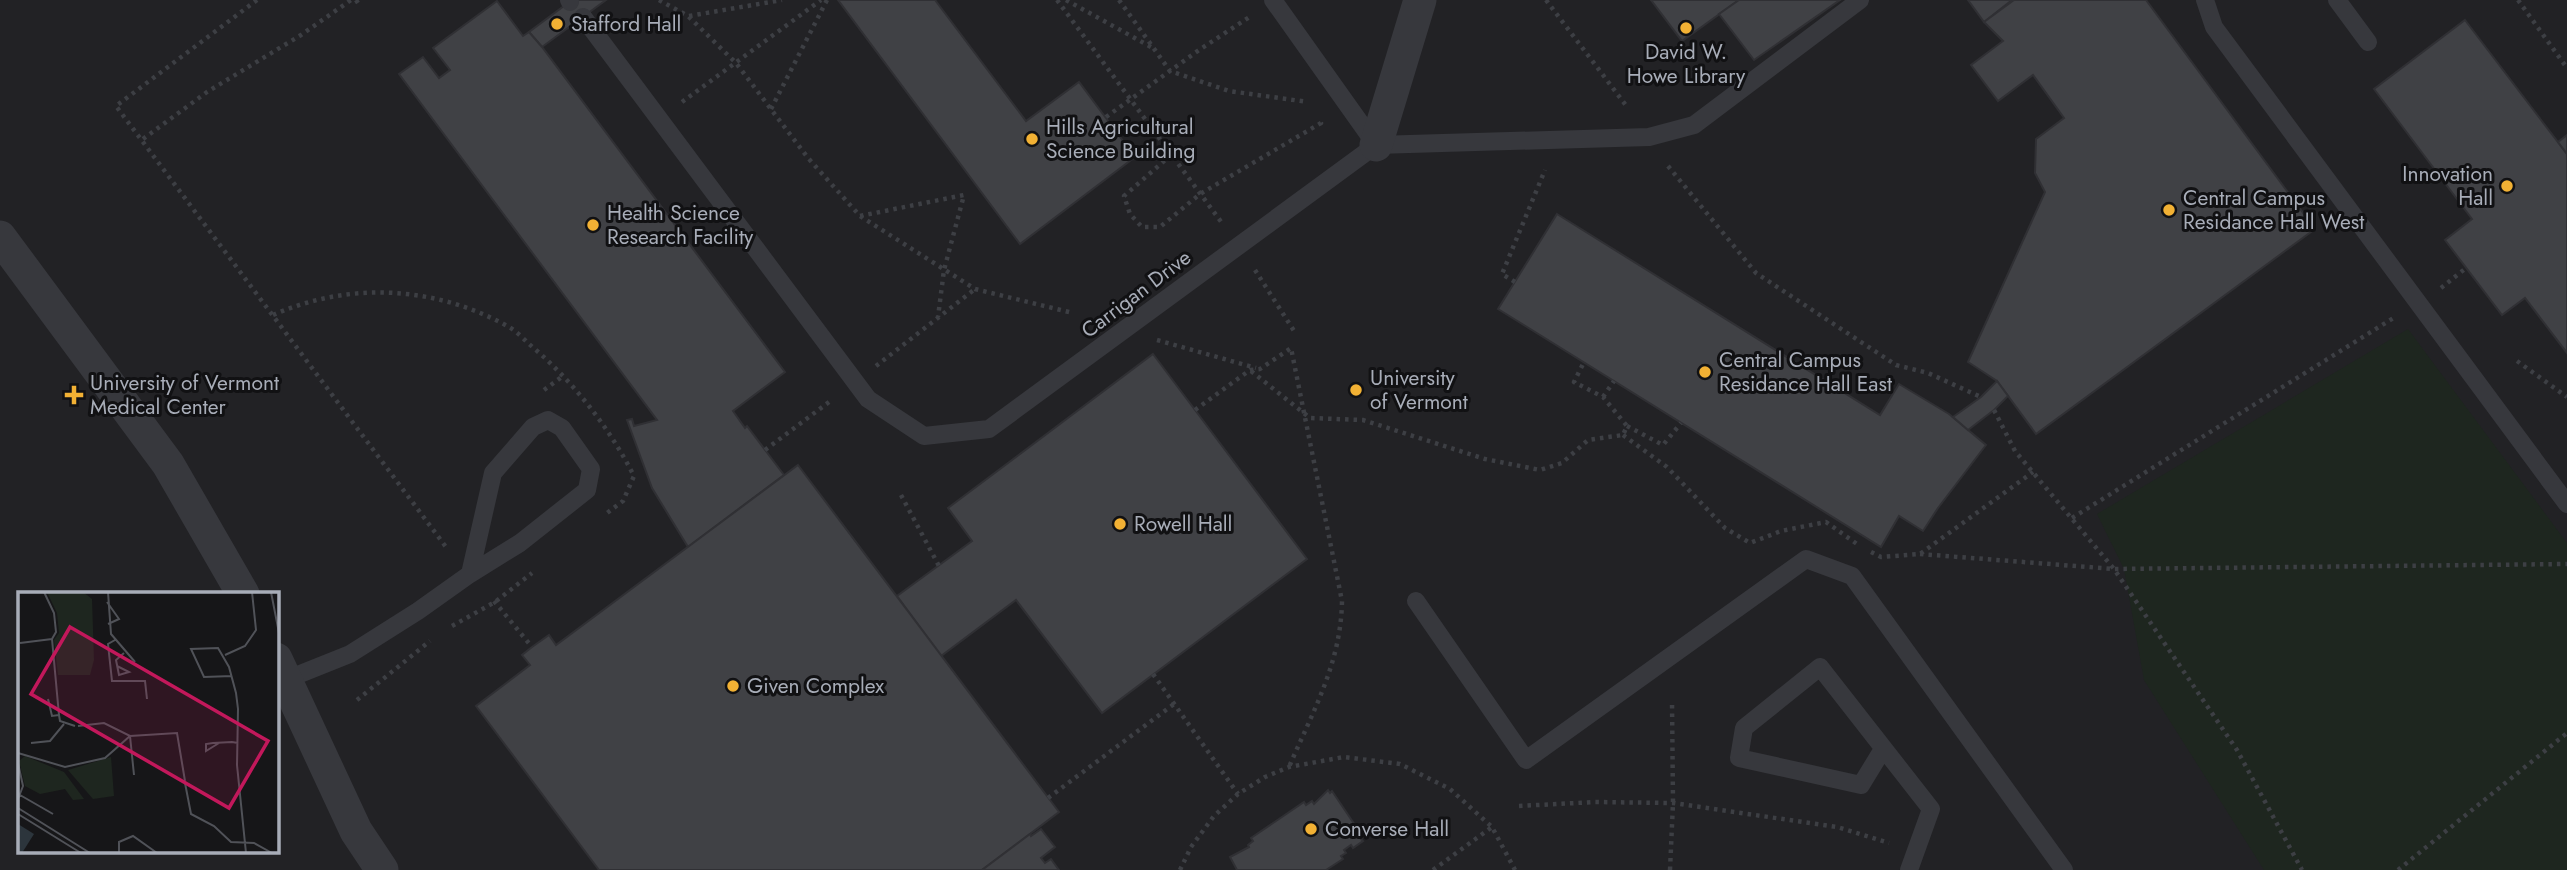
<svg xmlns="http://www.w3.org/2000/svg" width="2567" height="870" viewBox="0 0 2567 870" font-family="Jost,sans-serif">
	<rect width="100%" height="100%" fill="#161618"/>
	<!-- built -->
	<path fill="#222225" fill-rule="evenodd" d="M0 0H2567V870H0ZM19 594H276V851H19Z"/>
	<!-- green -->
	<path fill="#1e261f" d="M2408 329 2567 543V870H2264L2144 680 2124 569 2097 514Z"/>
	<!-- building -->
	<g fill="#404145" stroke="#303034" stroke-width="2">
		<path d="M572 0H606L542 47 529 32Z"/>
		<path d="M838 0H935L1026 121 1079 82 1135 157 1020 244Z"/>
		<path d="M1651 0H1739L1682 41Z"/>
		<path d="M1739 0H1840L1754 60 1719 14Z"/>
		<path d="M1968 0H2012L1984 22Z"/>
		<path d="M2014 0H2146L2315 229 2036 434 1997 381 1968 362 2045 192 2035 173 2036 139 2064 118 2033 75 1998 101 1971 65 2003 41 1984 22Z"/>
		<path d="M497 1 523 36 529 32 542 47 785 372 733 411 745 428 747 426 784 475 688 547 652 488 627 420 632 419 634 426 657 420 399 74 423 57 439 78 450 70 433 48Z"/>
		<path d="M2465 20 2567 154V353L2525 298 2502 315 2445 240 2472 219 2374 89Z"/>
		<path d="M2567 135V154L2558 142Z"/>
		<path d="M1557 214 1880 415 1899 384 1949 414 1986 445 1938 508 1923 531 1899 516 1881 547 1498 309Z"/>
		<path d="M1153 354 1307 559 1102 713 1016 600 941 656 897 596 972 541 948 508Z"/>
		<path d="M1997 381 2008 396 1994 410 1968 430 1953 417 1981 397Z"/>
		<path d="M798 465 1059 812 982 870H599L476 706 530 665 522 655 532 647 549 635 556 645Z"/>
		<path d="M1328 790 1330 793 1332 791 1363 837 1361 839 1363 841 1353 848 1351 845 1344 850 1346 853 1341 856 1343 859 1326 870H1237L1230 857 1249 847 1248 845 1253 841 1251 838 1304 802 1306 805 1312 801 1314 804Z"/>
		<path d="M1041 829 1055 847 1041 858 1045 863 1051 859 1059 870H982L1030 834 1031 836Z"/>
	</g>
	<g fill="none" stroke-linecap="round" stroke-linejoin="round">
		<!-- path -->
		<g stroke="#3d3f44" stroke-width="4.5" stroke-dasharray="3.5 5" stroke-linecap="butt">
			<path d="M257 0 116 106 446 547"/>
			<path d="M356 0 358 3"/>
			<path d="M659 0 688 16 736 63 808 158 860 216 975 289 1073 313"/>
			<path d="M1057 0 1222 223"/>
			<path d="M1066 0 1151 47"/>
			<path d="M1119 0 1170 71 1229 91 1308 102"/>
			<path d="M1546 0 1628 108"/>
			<path d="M2518 0 2567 68"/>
			<path d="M689 16 782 0"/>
			<path d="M682 102 821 0"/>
			<path d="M771 109 827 0"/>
			<path d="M1106 117 1199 50 1251 16"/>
			<path d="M143 139 207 92 301 35 351 0"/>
			<path d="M1171 155 1124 196 1130 214 1142 227H1160L1200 194 1321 123 1320 121"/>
			<path d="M1668 166 1756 273 1896 365 1928 373 1981 397"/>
			<path d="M860 216 964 195 944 270 938 317"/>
			<path d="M1255 270 1296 334"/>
			<path d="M1515 282 1502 274 1545 170"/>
			<path d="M2441 288 2466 268"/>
			<path d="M273 315C350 281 436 286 509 327 516 331 523 338 529 344 572 380 609 427 634 476L623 501 607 513"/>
			<path d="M1157 340 1256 368"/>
			<path d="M2517 361 2567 397"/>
			<path d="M876 366 975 289"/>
			<path d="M1251 371 1310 418 1363 420 1485 459 1540 470 1562 463 1588 440 1623 435 1627 426 1603 397 1574 382 1584 362"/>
			<path d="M544 390 563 376"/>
			<path d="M1603 397 1614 381"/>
			<path d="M1195 410 1250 370 1260 369 1291 348 1342 601C1341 663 1313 711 1289 767"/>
			<path d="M1994 410 2015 451 2114 569 2237 750 2302 870"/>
			<path d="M1627 426 1663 445 1681 423"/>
			<path d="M1623 435 1667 467 1725 528 1750 543 1781 531 1826 522 1857 544"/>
			<path d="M765 450 833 399"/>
			<path d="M901 495 939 566"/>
			<path d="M2072 518 2395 317"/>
			<path d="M1871 552 1881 557 1920 554 2033 472"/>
			<path d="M1920 554 2114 569 2567 564"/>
			<path d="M494 601 532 647"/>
			<path d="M452 626 495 602 532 573"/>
			<path d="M1153 674 1238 794"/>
			<path d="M357 700 430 641"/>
			<path d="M1048 798 1174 704"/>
			<path d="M1519 806 1595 802 1673 803 1837 827 1889 843"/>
			<path d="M1180 870 1191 847 1214 816 1238 794 1265 777 1289 767 1344 757 1400 764 1450 789 1492 827 1515 870"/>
			<path d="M1433 870 1492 827"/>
			<path d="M1670 870 1673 803 1672 701"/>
			<path d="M2398 870 2567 733"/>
		</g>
		<!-- service -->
		<g stroke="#37383d" stroke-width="18">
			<path d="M569 0 570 2"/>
			<path d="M1273 0 1376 145"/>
			<path d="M2205 0 2214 27 2567 504"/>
			<path d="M2337 0 2368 42"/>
			<path d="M583 17 868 399 924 436 989 429 1376 145 1649 137 1694 125 1860 0"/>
			<path d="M1416 601 1526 760 1806 559 1852 576 2064 870"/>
			<path d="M285 680 350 654 418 611 470 574 520 543 587 490 591 469 562 428 548 420 533 427 493 473 470 574"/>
			<path d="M1883 749 1861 785 1739 758 1744 728 1820 667 1931 809 1909 870"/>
		</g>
		<!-- minor -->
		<g stroke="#37383d" stroke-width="33">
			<path d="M1376 145 1420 0"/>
			<path d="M0 237 168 464 243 594"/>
			<path d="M276 659 356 831 382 870"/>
		</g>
	</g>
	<!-- markers -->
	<g fill="#f2b134" stroke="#111113" stroke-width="2.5">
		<circle cx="557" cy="24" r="7"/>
		<circle cx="1686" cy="28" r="7"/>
		<circle cx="1032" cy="139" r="7"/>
		<circle cx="2507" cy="186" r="7"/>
		<circle cx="2169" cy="210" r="7"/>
		<circle cx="593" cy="225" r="7"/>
		<circle cx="1705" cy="372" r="7"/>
		<circle cx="1356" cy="390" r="7"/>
		<path d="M70.5 384.5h7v7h7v7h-7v7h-7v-7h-7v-7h7z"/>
		<circle cx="1120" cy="524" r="7"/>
		<circle cx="733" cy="686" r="7"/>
		<circle cx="1311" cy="829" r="7"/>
	</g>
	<g text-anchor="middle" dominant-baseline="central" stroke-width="6" stroke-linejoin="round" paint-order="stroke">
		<!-- poi labels -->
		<g font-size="21" fill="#a8adb8" stroke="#111113" text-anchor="start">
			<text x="571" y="24">Stafford Hall</text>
			<text x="1686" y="52" text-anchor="middle">David W.<tspan x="1686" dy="24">Howe Library</tspan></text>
			<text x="1046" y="127">Hills Agricultural<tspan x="1046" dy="24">Science Building</tspan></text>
			<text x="2493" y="174" text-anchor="end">Innovation<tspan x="2493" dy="24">Hall</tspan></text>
			<text x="2183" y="198">Central Campus<tspan x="2183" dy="24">Residance Hall West</tspan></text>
			<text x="607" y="213">Health Science<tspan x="607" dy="24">Research Facility</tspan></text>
			<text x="1719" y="360">Central Campus<tspan x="1719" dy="24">Residance Hall East</tspan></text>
			<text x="1370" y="378">University<tspan x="1370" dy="24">of Vermont</tspan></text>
			<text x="90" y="383">University of Vermont<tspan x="90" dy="24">Medical Center</tspan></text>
			<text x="1134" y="524">Rowell Hall</text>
			<text x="747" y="686">Given Complex</text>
			<text x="1325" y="829">Converse Hall</text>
		</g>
		<!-- street labels -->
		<g font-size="21" fill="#a8adb8" stroke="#111113">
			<text transform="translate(1136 294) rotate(-37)">Carrigan Drive</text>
		</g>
	</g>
	<!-- overview -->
	<g transform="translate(18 592)">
		<rect width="261" height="261" fill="#161618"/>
		<path d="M29 0H65L74 7 76 68 72 83H40L36 48 41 41 39 21ZM7 164 46 180 66 207 55 208 47 197 22 202 7 194 1 169ZM93 165 96 204 75 207 50 178Z" fill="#1e261f"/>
		<path d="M0 232 16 242 4 261H0Z" fill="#2c353c"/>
		<path fill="none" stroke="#505258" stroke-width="2" d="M26 0 36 21 38 40 34 47 41 123 42 129 57 134M90 0 93 42 117 70M253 0 261 41M89 10 101 27 90 32M97 48 90 52 94 89H127L129 107M2 51 34 47M207 63 227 54 238 38 234 0M99 74 111 80 101 83 98 68 106 61M214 84 186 85 173 57 200 56 211 75 218 101 220 117 219 173 228 261M30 107 34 124 41 123M60 134 86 131 112 144 159 141 167 189M112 144 116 183M13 151 32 149 46 132M201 151 188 159V152L195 151 214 150 220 151M0 161 47 175 87 166 112 144M0 171 5 194 0 207M167 191 173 222 196 234 213 250 236 251 254 261M2 203 35 222M0 216 72 261M0 222 63 261M101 261V250L115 244 139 261"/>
		<path fill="#c2185b" fill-opacity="0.15" stroke="#c2185b" stroke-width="3.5" d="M52 35 250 149 211 216 13 102Z"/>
		<rect width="261" height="261" fill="none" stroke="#a8adb8" stroke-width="3.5"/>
	</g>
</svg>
